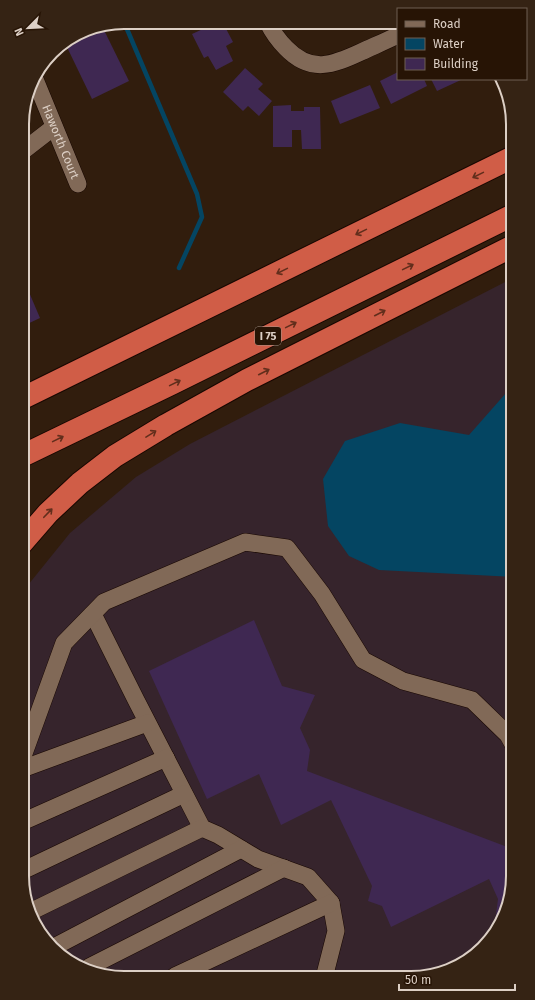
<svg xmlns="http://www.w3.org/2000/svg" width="535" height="1000" viewBox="0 0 535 1000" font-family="'Fira Sans',sans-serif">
	<rect width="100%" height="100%" fill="#311d0d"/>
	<!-- industrial -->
	<path fill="#36242c" d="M513 278V883L492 938 443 973 111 977 57 953 27 908 22 876V594L24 590 70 533 136 477 190 444Z"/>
	<!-- water -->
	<path fill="#044562" d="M513 385V577L379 570 349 556 328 526 323 479 345 441 400 423 469 435Z"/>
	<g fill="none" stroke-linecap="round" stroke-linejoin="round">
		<!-- stream -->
		<path stroke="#044562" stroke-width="4.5" d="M124 22 197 194 202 217 179 268"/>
	</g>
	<!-- building -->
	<g fill="#3f2852">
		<path d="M181 22H197L184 29Z"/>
		<path d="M216 23H223L233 42 226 46 233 61 216 70 208 56 204 58 192 34Z"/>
		<path d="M102 26 129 81 92 99 65 43 85 30Z"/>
		<path d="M245 68 263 84 258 89 272 101 259 116 248 106 243 111 223 92Z"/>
		<path d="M398 72V79H424L427 86 391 104 380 81Z"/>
		<path d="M431 79H463L437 91Z"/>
		<path d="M370 85 380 108 340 124 331 101Z"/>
		<path d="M291 105V111H304V107H320L321 149H302L301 130H292V147H273V106Z"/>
		<path d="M23 278 40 318 23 326Z"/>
		<path d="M254 620 282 686 315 695 300 728 310 750 307 771 510 848 513 847V883L500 916 496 915 498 899 489 879 391 927 382 906 368 901 372 886 331 800 281 825 259 774 207 799 149 671Z"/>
	</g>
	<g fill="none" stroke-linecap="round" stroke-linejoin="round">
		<!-- minor casing -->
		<g stroke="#180700" stroke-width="18">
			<g id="minor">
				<path d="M268 23C273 33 278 40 286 48 311 74 333 65 361 52 374 46 386 41 398 35"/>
				<path id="s1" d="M34 77 78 184"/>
				<path d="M23 151 54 127"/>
				<path d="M93 614 136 700 202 828 218 835 258 859 308 877 331 903 336 931 325 974"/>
				<path d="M22 759 64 643 104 602 245 542 287 548 322 594 363 660 403 681 472 700 508 735 513 744"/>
				<path d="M22 769 147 723"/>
				<path d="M22 822 166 758"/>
				<path d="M22 871 184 794"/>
				<path d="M30 912 202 828"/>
				<path d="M54 947 241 849"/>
				<path d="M89 967 284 868"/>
				<path d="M175 976 331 903"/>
			</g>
		</g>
		<!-- highway casing -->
		<g stroke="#180700" stroke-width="24">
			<g id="highway">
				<path d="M23 398 513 157"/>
				<path d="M22 456 173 383 513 215"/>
				<path d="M22 543 48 513 80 483 115 456 166 425 247 380 513 246"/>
			</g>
		</g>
		<!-- minor -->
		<use href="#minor" stroke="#816957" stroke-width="17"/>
		<!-- highway -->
		<use href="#highway" stroke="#d05d47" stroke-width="22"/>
	</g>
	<!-- one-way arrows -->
	<defs><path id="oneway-shaft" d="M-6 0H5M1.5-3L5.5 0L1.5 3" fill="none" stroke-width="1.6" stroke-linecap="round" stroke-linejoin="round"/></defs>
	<g stroke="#622e1c">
		<use href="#oneway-shaft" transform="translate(478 175) rotate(154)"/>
		<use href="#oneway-shaft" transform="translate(361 232) rotate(154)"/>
		<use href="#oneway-shaft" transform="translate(408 267) rotate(-26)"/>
		<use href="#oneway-shaft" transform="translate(282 271) rotate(154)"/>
		<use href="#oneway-shaft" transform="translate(380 313) rotate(-27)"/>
		<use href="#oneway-shaft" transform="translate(291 325) rotate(-26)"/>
		<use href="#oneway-shaft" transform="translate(264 372) rotate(-27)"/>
		<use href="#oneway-shaft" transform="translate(175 383) rotate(-26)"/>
		<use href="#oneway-shaft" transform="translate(151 434) rotate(-32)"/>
		<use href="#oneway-shaft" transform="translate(58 439) rotate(-26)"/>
		<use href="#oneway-shaft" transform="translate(48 513) rotate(-46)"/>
	</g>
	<g text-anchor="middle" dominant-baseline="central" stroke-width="3" stroke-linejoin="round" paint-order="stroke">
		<!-- shield labels -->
		<rect fill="#271405" stroke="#a6978b" stroke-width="1" x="255" y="327" width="26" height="18" rx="3"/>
		<g font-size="11" font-weight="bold" fill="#dccfc5">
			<text x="268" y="336">I 75</text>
		</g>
		<!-- street labels -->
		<g font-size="12" fill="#dccfc5" stroke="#271405">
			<text stroke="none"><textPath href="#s1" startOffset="70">Haworth Court</textPath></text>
		</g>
	</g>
	<!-- crop -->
	<path d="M0 0H535V1000H0ZM124 29H411A95 95 0 0 1 506 124V876A95 95 0 0 1 411 971H124A95 95 0 0 1 29 876V124A95 95 0 0 1 124 29Z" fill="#352314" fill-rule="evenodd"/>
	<path fill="none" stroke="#dccfc5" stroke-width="2" d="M124 29H411A95 95 0 0 1 506 124V876A95 95 0 0 1 411 971H124A95 95 0 0 1 29 876V124A95 95 0 0 1 124 29Z"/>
	<!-- legend -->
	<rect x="397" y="8" width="130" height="72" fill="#271405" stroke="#6f5f52"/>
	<rect x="405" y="21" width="20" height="6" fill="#816957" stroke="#6f5f52"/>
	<text x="433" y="28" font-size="12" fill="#dccfc5">Road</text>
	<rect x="405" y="38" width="20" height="12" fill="#044562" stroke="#6f5f52"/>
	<text x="433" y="48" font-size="12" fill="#dccfc5">Water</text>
	<rect x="405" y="58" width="20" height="12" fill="#3f2852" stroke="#6f5f52"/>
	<text x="433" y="68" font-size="12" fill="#dccfc5">Building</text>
	<!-- north arrow -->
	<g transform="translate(28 28) rotate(246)" stroke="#271405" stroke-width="3" paint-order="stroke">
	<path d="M0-3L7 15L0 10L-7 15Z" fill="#dccfc5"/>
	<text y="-6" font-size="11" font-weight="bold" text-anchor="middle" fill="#dccfc5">N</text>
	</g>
	<!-- scale -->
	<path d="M399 984v6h116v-6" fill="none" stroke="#dccfc5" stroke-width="2"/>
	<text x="405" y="984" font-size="12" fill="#dccfc5" stroke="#271405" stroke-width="3" paint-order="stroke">50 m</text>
</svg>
